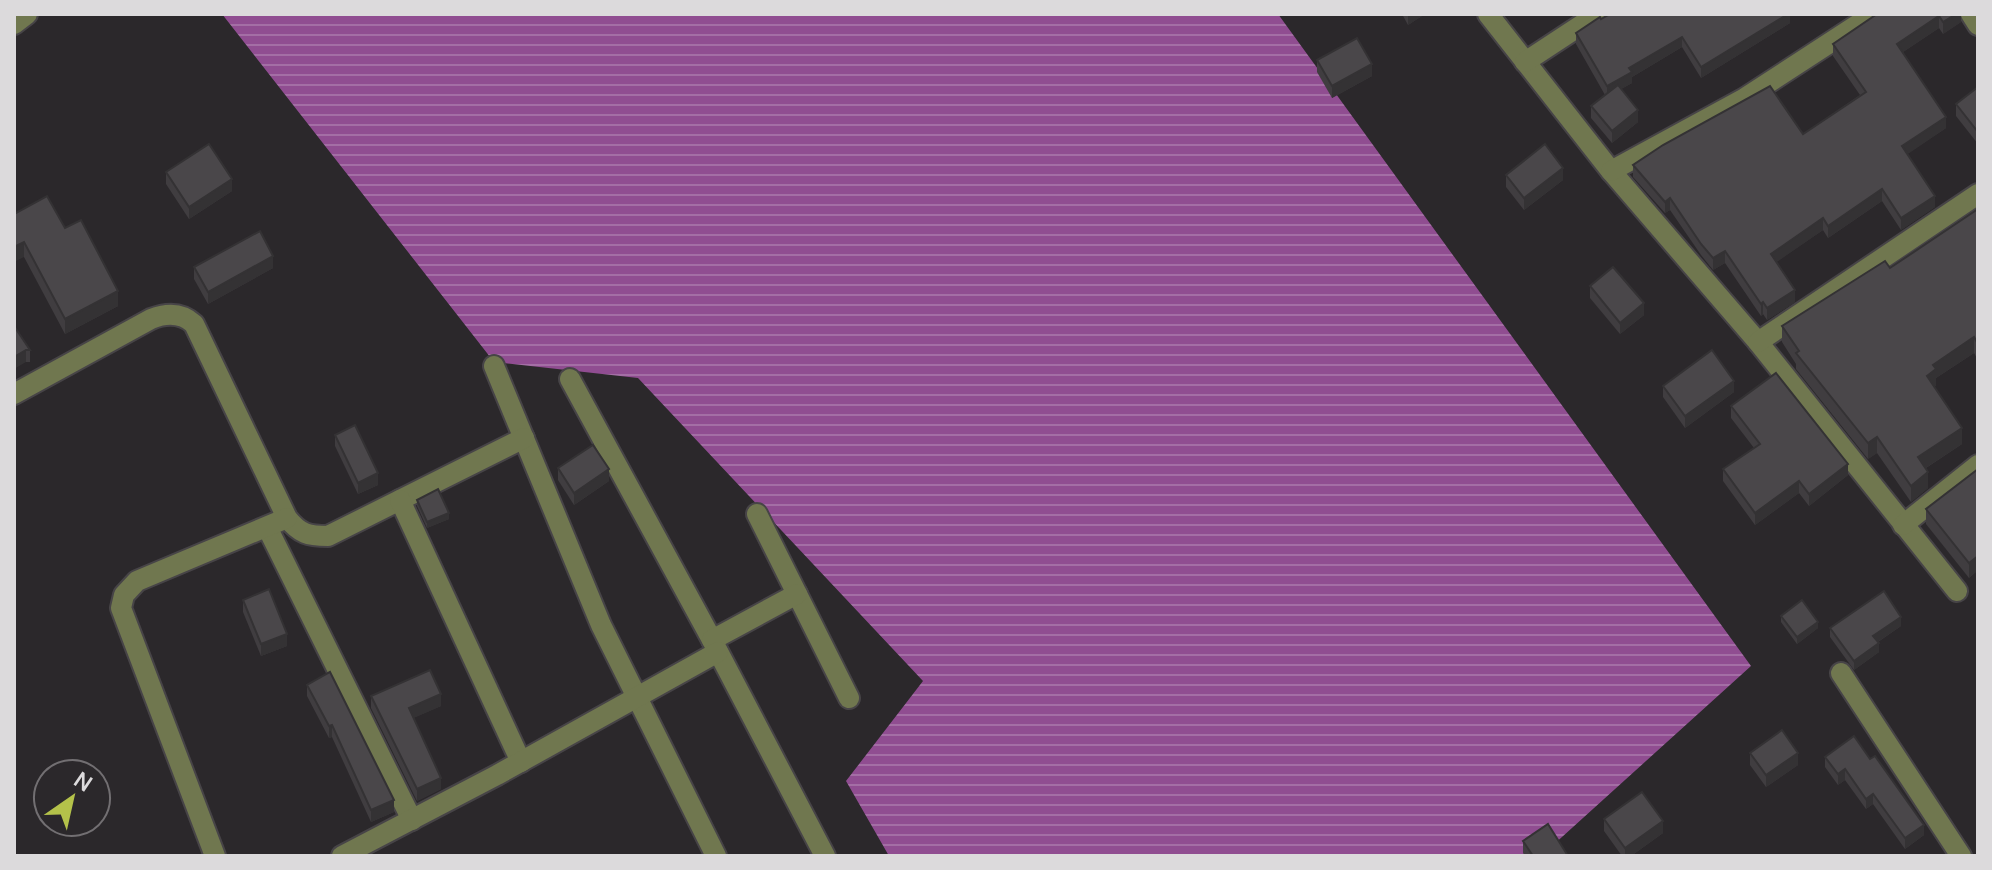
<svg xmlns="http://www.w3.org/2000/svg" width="1992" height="870" viewBox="0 0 1992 870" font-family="Manrope,sans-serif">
	<defs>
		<pattern id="water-rules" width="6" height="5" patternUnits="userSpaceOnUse" patternTransform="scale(2)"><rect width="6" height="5" fill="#904d91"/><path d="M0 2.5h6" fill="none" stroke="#a46ea5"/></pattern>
	</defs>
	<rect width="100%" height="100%" fill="#2b282b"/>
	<!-- water -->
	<path fill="url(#water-rules)" d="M222 14H1278L1751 666 1541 856H889L846 781 923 681 638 378 494 362Z"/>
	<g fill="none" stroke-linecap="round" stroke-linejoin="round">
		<!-- minor casing -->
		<g stroke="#474447" stroke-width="24">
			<g id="minor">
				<path d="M1488 14 1611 171 1758 342 1957 591"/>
				<path d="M1971 14 1978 25"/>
				<path d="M14 24 27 14"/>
				<path d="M1525 62 1598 14"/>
				<path d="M1611 171 1745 98 1874 14"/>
				<path d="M1758 342 1978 194"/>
				<path d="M494 366 601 625 716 856"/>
				<path d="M570 379 712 640 825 856"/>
				<path d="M14 394 151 319C166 313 181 312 194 324L287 518C300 534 308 536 328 536L524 438"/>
				<path d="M400 500 521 762"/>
				<path d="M757 514 849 698"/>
				<path d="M1903 525 1978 465"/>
				<path d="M267 527 412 820"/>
				<path d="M712 640 797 594"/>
				<path d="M1841 673 1961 856"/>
				<path d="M215 856 121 608 124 595 137 581 287 518"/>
				<path d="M342 856 497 775 718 652"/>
			</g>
		</g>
		<!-- minor -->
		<use href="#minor" stroke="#70774f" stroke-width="20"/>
	</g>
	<!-- wall -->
	<g fill="#403d40">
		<path d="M1402 14H1425L1408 25Z"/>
		<path d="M1790 14V23L1701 78 1682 47 1632 77V83L1621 89 1638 122 1612 143 1591 118V106L1605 95 1576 44V33L1601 19Z"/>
		<path d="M1877 14H1961V22L1943 34 1939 28 1903 52 1946 128 1907 154 1935 207 1901 230 1882 201 1828 238 1823 230 1776 262 1795 302 1767 320 1763 314 1761 316 1725 263 1713 270 1701 255 1670 210 1665 213 1633 177V165L1803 134 1860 95 1833 56V44Z"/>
		<path d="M1317 60 1372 76 1332 98 1317 72Z"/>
		<path d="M1978 87V144L1956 116V104Z"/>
		<path d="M166 172 232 191 189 219 166 184Z"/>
		<path d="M1506 175 1563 180 1524 210 1506 187Z"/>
		<path d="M1978 209V360L1974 353 1936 378V385L1934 387 1962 444 1926 468 1928 488 1911 502 1877 453 1868 459 1796 369V364L1782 342V326L1890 268Z"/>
		<path d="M14 214 65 228 118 306 65 334 24 257Z"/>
		<path d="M194 267 273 268 208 304 194 279Z"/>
		<path d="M1590 286 1644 315 1620 334 1590 298Z"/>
		<path d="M14 326 30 350V362H26Z"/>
		<path d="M1663 386 1734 392 1685 428 1663 397Z"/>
		<path d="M1731 406 1848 475 1809 506 1799 493 1755 525 1723 481V469L1754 448 1731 418Z"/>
		<path d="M335 435 378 485 358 494 335 446Z"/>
		<path d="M558 468 609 481 574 505 558 480Z"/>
		<path d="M1978 469V570L1969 578 1926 524V509Z"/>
		<path d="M417 500 449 519 427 528 417 506Z"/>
		<path d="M243 600 287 646 261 656 243 612Z"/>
		<path d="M1781 616 1818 628 1797 644 1781 622Z"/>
		<path d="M1901 626 1878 642 1879 652 1854 670 1830 637V628Z"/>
		<path d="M307 685 394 812 371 822 332 737 329 738 307 696Z"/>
		<path d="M371 696 441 706 413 718 441 789 417 801 371 708Z"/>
		<path d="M1854 736 1924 835 1905 849 1873 804 1866 809 1845 780 1838 785 1825 767V757Z"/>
		<path d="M1750 753 1798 765 1766 787 1750 765Z"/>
		<path d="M1604 819 1663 833 1631 856H1622L1604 831Z"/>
		<path d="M1523 841 1568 856H1525L1523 853Z"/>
	</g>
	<!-- shaded-wall -->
	<g fill="#343234">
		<path d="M1408 14H1425L1408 25Z"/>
		<path d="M1788 14H1790V23L1701 78V67Z"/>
		<path d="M1956 14H1961V22L1943 34V22Z"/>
		<path d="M1939 16V28L1897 56V44Z"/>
		<path d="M1682 37V47L1632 77V83L1607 97V86L1629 68Z"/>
		<path d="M1372 64V76L1332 98V86Z"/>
		<path d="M1638 110V122L1612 143V131Z"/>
		<path d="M1946 117V128L1902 158V146Z"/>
		<path d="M1563 168V180L1524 210V198Z"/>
		<path d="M232 179V191L189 219V207Z"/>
		<path d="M1882 189V201L1828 238V226Z"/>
		<path d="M1935 196V207L1901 230V218Z"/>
		<path d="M1670 198V210L1665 213V202Z"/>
		<path d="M1823 218V230L1771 266V254Z"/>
		<path d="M24 242V257L14 262V247Z"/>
		<path d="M1725 251V263L1713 270V258Z"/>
		<path d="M273 256V268L208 304V292Z"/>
		<path d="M1795 290V302L1767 320V308Z"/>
		<path d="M118 291V306L65 334V319Z"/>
		<path d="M1763 302V314L1761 316V304Z"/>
		<path d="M1644 303V315L1620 334V323Z"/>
		<path d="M1974 337V353L1936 378V385L1927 392V376L1933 365Z"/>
		<path d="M26 350V362L14 369V357Z"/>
		<path d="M1734 381V392L1685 428V416Z"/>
		<path d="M1962 428V444L1918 473V457Z"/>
		<path d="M1877 437V453L1868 459V443Z"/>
		<path d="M1848 464V475L1809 506V494Z"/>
		<path d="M609 469V481L574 505V493Z"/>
		<path d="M1928 472V488L1911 502V486Z"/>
		<path d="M378 473V485L358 494V483Z"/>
		<path d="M1799 481V493L1755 525V513Z"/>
		<path d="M449 513V519L427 528V522Z"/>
		<path d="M1978 556V570L1969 578V563Z"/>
		<path d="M1901 617V626L1873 645V636Z"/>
		<path d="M1818 622V628L1797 644V637Z"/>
		<path d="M287 634V646L261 656V644Z"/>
		<path d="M1879 643V652L1854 670V661Z"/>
		<path d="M441 694V706L409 720V708Z"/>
		<path d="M332 725V737L329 738V726Z"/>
		<path d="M1798 753V765L1766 787V775Z"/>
		<path d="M1845 769V780L1838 785V774Z"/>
		<path d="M441 778V789L417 801V789Z"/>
		<path d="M1873 794V804L1866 809V799Z"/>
		<path d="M394 800V812L371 822V810Z"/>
		<path d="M1663 821V833L1631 856H1625V848Z"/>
		<path d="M1924 825V835L1905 849V838Z"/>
	</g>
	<!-- building -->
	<g fill="#4a474a" stroke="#343234" stroke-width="2">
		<path d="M1610 14H1788L1701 67 1682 37 1629 68 1632 72 1607 86 1576 33 1600 17 1601 19Z"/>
		<path d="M1877 14H1956L1943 22 1939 16 1897 44 1946 117 1902 146 1935 196 1901 218 1882 189 1828 226 1823 218 1771 254 1795 290 1767 308 1763 302 1761 304 1725 251 1713 258 1701 244 1670 198 1665 202 1633 165 1663 145 1770 86 1803 134 1866 92 1833 44Z"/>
		<path d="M1357 38 1372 64 1332 86 1317 60Z"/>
		<path d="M1618 85 1638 110 1612 131 1591 106Z"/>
		<path d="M1978 87V132L1956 104Z"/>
		<path d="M209 144 232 179 189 207 166 172Z"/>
		<path d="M1545 144 1563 168 1524 198 1506 175Z"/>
		<path d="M47 196 65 228 81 220 118 291 65 319 24 242 14 247V214Z"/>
		<path d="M1978 209V344L1974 337 1933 365 1936 369 1927 376 1962 428 1918 457 1928 472 1911 486 1877 437 1868 443 1796 353 1799 351 1782 326 1885 261 1890 268Z"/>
		<path d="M260 231 273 256 208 292 194 267Z"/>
		<path d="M1613 267 1644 303 1620 323 1590 286Z"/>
		<path d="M14 326 30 350H26L14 357Z"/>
		<path d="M1712 350 1734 381 1685 416 1663 386Z"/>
		<path d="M1776 373 1848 464 1809 494 1799 481 1755 513 1723 469 1760 444 1731 406Z"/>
		<path d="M355 425 378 473 358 483 335 435Z"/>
		<path d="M593 445 609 469 574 493 558 468Z"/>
		<path d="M1978 469V556L1969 563 1926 509Z"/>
		<path d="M438 489 449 513 427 522 417 500Z"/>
		<path d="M269 589 287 634 261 644 243 600Z"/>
		<path d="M1884 591 1901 617 1873 636 1879 643 1854 661 1830 628Z"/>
		<path d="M1802 600 1818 622 1797 637 1781 616Z"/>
		<path d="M430 670 441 694 409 708 441 778 417 789 371 696Z"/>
		<path d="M330 672 394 800 371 810 332 725 329 726 307 685Z"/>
		<path d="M1782 730 1798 753 1766 775 1750 753Z"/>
		<path d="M1854 736 1870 759 1875 756 1924 825 1905 838 1873 794 1866 799 1845 769 1838 774 1825 757Z"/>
		<path d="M1642 792 1663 821 1625 848 1604 819Z"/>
		<path d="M1548 824 1568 856H1533L1523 841Z"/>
	</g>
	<!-- border -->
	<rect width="1992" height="870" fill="none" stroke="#dcdadc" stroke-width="32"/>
	<!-- north arrow -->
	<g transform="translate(72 798) rotate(34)"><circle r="38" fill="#2b282b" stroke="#726f72" stroke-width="2"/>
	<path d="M0-6L14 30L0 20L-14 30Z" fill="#b4c24a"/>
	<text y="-12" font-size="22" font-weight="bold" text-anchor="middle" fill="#dcdadc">N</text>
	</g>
</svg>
